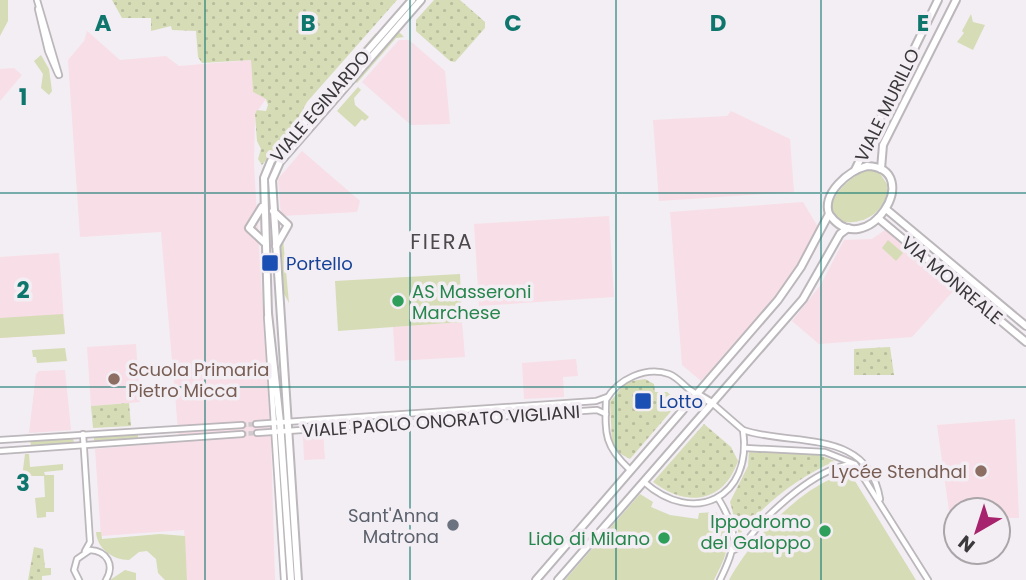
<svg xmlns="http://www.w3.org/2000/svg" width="1026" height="580" viewBox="0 0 1026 580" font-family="Poppins,sans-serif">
	<defs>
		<pattern id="park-dots" width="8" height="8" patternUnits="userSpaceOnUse" patternTransform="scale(1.75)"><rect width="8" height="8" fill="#d6dcb6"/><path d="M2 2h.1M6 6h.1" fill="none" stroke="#b8be9d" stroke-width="1.8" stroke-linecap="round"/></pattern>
	</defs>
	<rect width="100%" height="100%" fill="#f3eef3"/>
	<!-- commercial -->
	<g fill="#f8dee6">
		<path d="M87 31 120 60 166 56 179 66 251 60 253 92 266 99 255 114 254 166 271 443 275 580H187L184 530 101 536 95 449 179 442 161 232 80 237 68 60 84 41Z"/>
		<path d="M399 40H409L445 71 450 124 411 125 362 82Z"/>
		<path d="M14 68 22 75 0 101V69Z"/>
		<path d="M731 111 790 139 794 192 659 201 653 120 727 116Z"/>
		<path d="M302 151 360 201 357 212 281 216 278 179Z"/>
		<path d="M803 202 818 227 804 256 773 299 701 381 682 365 670 212Z"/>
		<path d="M609 216 614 297 479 306 474 224Z"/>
		<path d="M885 230 955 289 912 337 819 344 792 321 820 286 844 240 872 239Z"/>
		<path d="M59 253 65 334 0 338V257Z"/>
		<path d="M462 322 465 357 395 361 393 327Z"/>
		<path d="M136 344 140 402 91 406 87 347Z"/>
		<path d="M576 359 578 376 563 377 564 397 524 399 522 363Z"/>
		<path d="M65 370 71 430 29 433 36 374 39 371Z"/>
		<path d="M1015 419 1019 518H998V510H956V537L952 532 937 425Z"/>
		<path d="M323 433 325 459 304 460 303 436Z"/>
	</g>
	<!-- grass -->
	<g fill="#d6dcb6">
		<path d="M0 0H8V21L0 36Z"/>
		<path d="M971 14 973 22 985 25 973 50 957 42 964 33 962 31Z"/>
		<path d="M398 31 404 37 396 38 357 83 354 81Z"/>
		<path d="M376 33 377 36 299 124 300 120Z"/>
		<path d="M41 55 49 69 52 91 49 95 41 88 43 74 34 61Z"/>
		<path d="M358 87 361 90 354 98 355 105 369 117 365 121 362 119 355 127 337 111Z"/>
		<path d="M868 170 879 172 887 184C889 210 864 227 840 221L831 210C831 194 853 174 868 170Z"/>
		<path d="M283 239 289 303 282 290 279 243Z"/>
		<path d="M888 240 903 253 896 261 882 248Z"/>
		<path d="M460 274 462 322 338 331 335 281Z"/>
		<path d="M63 314 65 334 0 338V318Z"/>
		<path d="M65 348 67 361 37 363 36 357H33L32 350Z"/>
		<path d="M138 433V438L94 441V436Z"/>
		<path d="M73 438 74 443 31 445 30 441Z"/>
		<path d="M25 454H29L30 467 63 464V470L44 472 45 475H54V512H46V517L37 518 35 498 45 497 44 476H30V484L21 485Z"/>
		<path d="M850 473 916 580H729C749 542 806 480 850 473Z"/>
		<path d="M640 494 653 502 651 507 670 515 698 519 699 513 716 512C734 541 728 552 714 580H565Z"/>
		<path d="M96 532H101L102 539 160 534 185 536 187 580H165L158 573 156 559 147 551 139 552 129 560C112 560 97 548 96 532Z"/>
		<path d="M125 570 136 573V580H110Z"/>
	</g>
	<!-- park -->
	<g fill="url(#park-dots)">
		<path d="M112 0H397L307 102 290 133 262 165 258 159 261 149 257 141 255 114 257 110 266 111 268 105 266 99 253 92 251 60 202 63 198 57 196 31 172 30 171 26 151 31V18H122Z"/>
		<path d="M434 0H460L485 22V28L455 62 450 61 416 31V20Z"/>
		<path d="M890 347 894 375H854V349Z"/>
		<path d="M645 379 654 384 655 392H667L679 402 630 459 617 452 612 444 610 402 626 382Z"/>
		<path d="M129 403 131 426 93 428 91 406Z"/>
		<path d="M704 424 731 447 738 461C723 504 686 507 653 482Z"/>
		<path d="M749 451 819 455 835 461C797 478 765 503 739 535L730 502 748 466Z"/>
		<path d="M34 547 43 549 45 568H51V575L42 576V580H28Z"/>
	</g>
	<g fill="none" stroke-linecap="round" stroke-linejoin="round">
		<!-- minor-tunnel -->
		<g stroke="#cecace" stroke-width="4.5" stroke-dasharray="4.5 2" stroke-linecap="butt">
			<path d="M242 425 256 424"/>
			<path d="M242 434 257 433"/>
		</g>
		<!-- minor casing -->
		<g stroke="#bbb7bb" stroke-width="8">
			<g id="minor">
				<path d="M37 0 59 75"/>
				<path d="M38 9 48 51 58 74"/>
				<path d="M267 317 284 580"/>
				<path d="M256 424 596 401 607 397"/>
				<path d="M743 430C793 447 868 427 880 499"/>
				<path d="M257 433 597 410 606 414"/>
				<path d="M83 434 90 542 85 551"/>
				<path d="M0 440 242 425"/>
				<path d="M745 448 825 452 855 464 928 580"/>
				<path d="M0 451 242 434"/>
				<path d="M630 470C604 446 605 434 606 400 618 379 646 366 669 374 680 378 686 390 697 394"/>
				<path d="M644 482C693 526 753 499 743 430L712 403"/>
				<path d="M718 498C739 532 737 545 720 580"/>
				<path d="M734 550C745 546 753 532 761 523 784 500 820 467 853 464"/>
				<path d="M79 580 74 570 77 559 90 550C107 551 115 565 106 580"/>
			</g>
		</g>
		<!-- major casing -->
		<g stroke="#bbb7bb" stroke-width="10">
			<g id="major">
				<path d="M867 166C927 168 866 266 829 214 822 193 848 171 867 166Z"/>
				<path d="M881 169 883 145 956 0"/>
				<path d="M855 170 938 0"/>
				<path d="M262 207 249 228 264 242"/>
				<path d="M886 209 1026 326"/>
				<path d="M273 211 288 225 276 246"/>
				<path d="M878 218 1026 342"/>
				<path d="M697 394 712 403"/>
				<path d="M291 580 280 422 268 313 264 178 271 161 412 0"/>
				<path d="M298 580 272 180 280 162 421 0"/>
				<path d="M536 580 778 300 801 267 829 214"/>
				<path d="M558 580 803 299 840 234 848 228"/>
			</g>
		</g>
		<!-- minor -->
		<use href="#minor" stroke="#fff" stroke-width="4.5"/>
		<!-- major -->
		<use href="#major" stroke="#fff" stroke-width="6"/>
	</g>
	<!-- grid -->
	<path fill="none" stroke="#0f766e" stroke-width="2" stroke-opacity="0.55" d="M205 0V580M410 0V580M616 0V580M821 0V580M0 193H1026M0 387H1026"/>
	<!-- markers -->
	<g fill="#1a4fb4" stroke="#f3eef3" stroke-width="2.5">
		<rect x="261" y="254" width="18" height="18" rx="3.5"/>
		<rect x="634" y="392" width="18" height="18" rx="3.5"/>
	</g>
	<g fill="#2e9e5b" stroke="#f3eef3" stroke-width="2.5">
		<circle cx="398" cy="301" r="7"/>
		<circle cx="825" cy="531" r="7"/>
		<circle cx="664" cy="538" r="7"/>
	</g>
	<g fill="#8d6e63" stroke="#f3eef3" stroke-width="2.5">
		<circle cx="114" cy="379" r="7"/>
		<circle cx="981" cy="471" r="7"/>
	</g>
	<circle fill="#6b7280" stroke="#f3eef3" stroke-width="2.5" cx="453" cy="525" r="7"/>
	<g text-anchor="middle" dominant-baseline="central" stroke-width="7" stroke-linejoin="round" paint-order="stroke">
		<!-- street labels -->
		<g font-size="18" fill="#3a383a" stroke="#f3eef3">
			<text transform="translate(887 105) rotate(-64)">VIALE MURILLO</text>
			<text transform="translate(320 106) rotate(-49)">VIALE EGINARDO</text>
			<text transform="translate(952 280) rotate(40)">VIA MONREALE</text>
			<text transform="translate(441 421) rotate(-4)">VIALE PAOLO ONORATO VIGLIANI</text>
		</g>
		<!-- transit labels -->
		<g font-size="18" fill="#164399" stroke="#f3eef3" text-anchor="start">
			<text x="286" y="263">Portello</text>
			<text x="659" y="401">Lotto</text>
		</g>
		<!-- leisure labels -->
		<g font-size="18" fill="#27864d" stroke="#f3eef3" text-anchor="end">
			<text x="412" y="291" text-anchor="start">AS Masseroni<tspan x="412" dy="21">Marchese</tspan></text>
			<text x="811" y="521">Ippodromo<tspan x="811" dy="21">del Galoppo</tspan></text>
			<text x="650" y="538">Lido di Milano</text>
		</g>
		<!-- education labels -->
		<g font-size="18" fill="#785e54" stroke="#f3eef3" text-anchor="start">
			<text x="128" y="369">Scuola Primaria<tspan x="128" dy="21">Pietro Micca</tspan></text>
			<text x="967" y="471" text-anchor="end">Lycée Stendhal</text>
		</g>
		<!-- worship labels -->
		<g font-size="18" fill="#5b616d" stroke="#f3eef3" text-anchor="end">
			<text x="439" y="515">Sant'Anna<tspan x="439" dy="21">Matrona</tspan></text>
		</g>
		<!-- quarter labels -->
		<g font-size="21" letter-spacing="2" fill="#4c484c" stroke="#f3eef3">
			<text x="442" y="241">FIERA</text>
		</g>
	</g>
	<g font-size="23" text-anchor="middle" font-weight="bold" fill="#0f766e" stroke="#f3eef3" stroke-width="7" stroke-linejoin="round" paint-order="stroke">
		<text x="103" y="31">A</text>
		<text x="308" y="31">B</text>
		<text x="513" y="31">C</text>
		<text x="718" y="31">D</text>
		<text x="923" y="31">E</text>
		<text x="23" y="105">1</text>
		<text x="23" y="298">2</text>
		<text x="23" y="491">3</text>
	</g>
	<!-- north arrow -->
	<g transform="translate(977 531) rotate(219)"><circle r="33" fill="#f3eef3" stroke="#a9a5a9" stroke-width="2"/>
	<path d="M0-5L12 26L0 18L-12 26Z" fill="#a7236d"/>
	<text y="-10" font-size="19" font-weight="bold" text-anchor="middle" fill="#3a383a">N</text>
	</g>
</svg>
